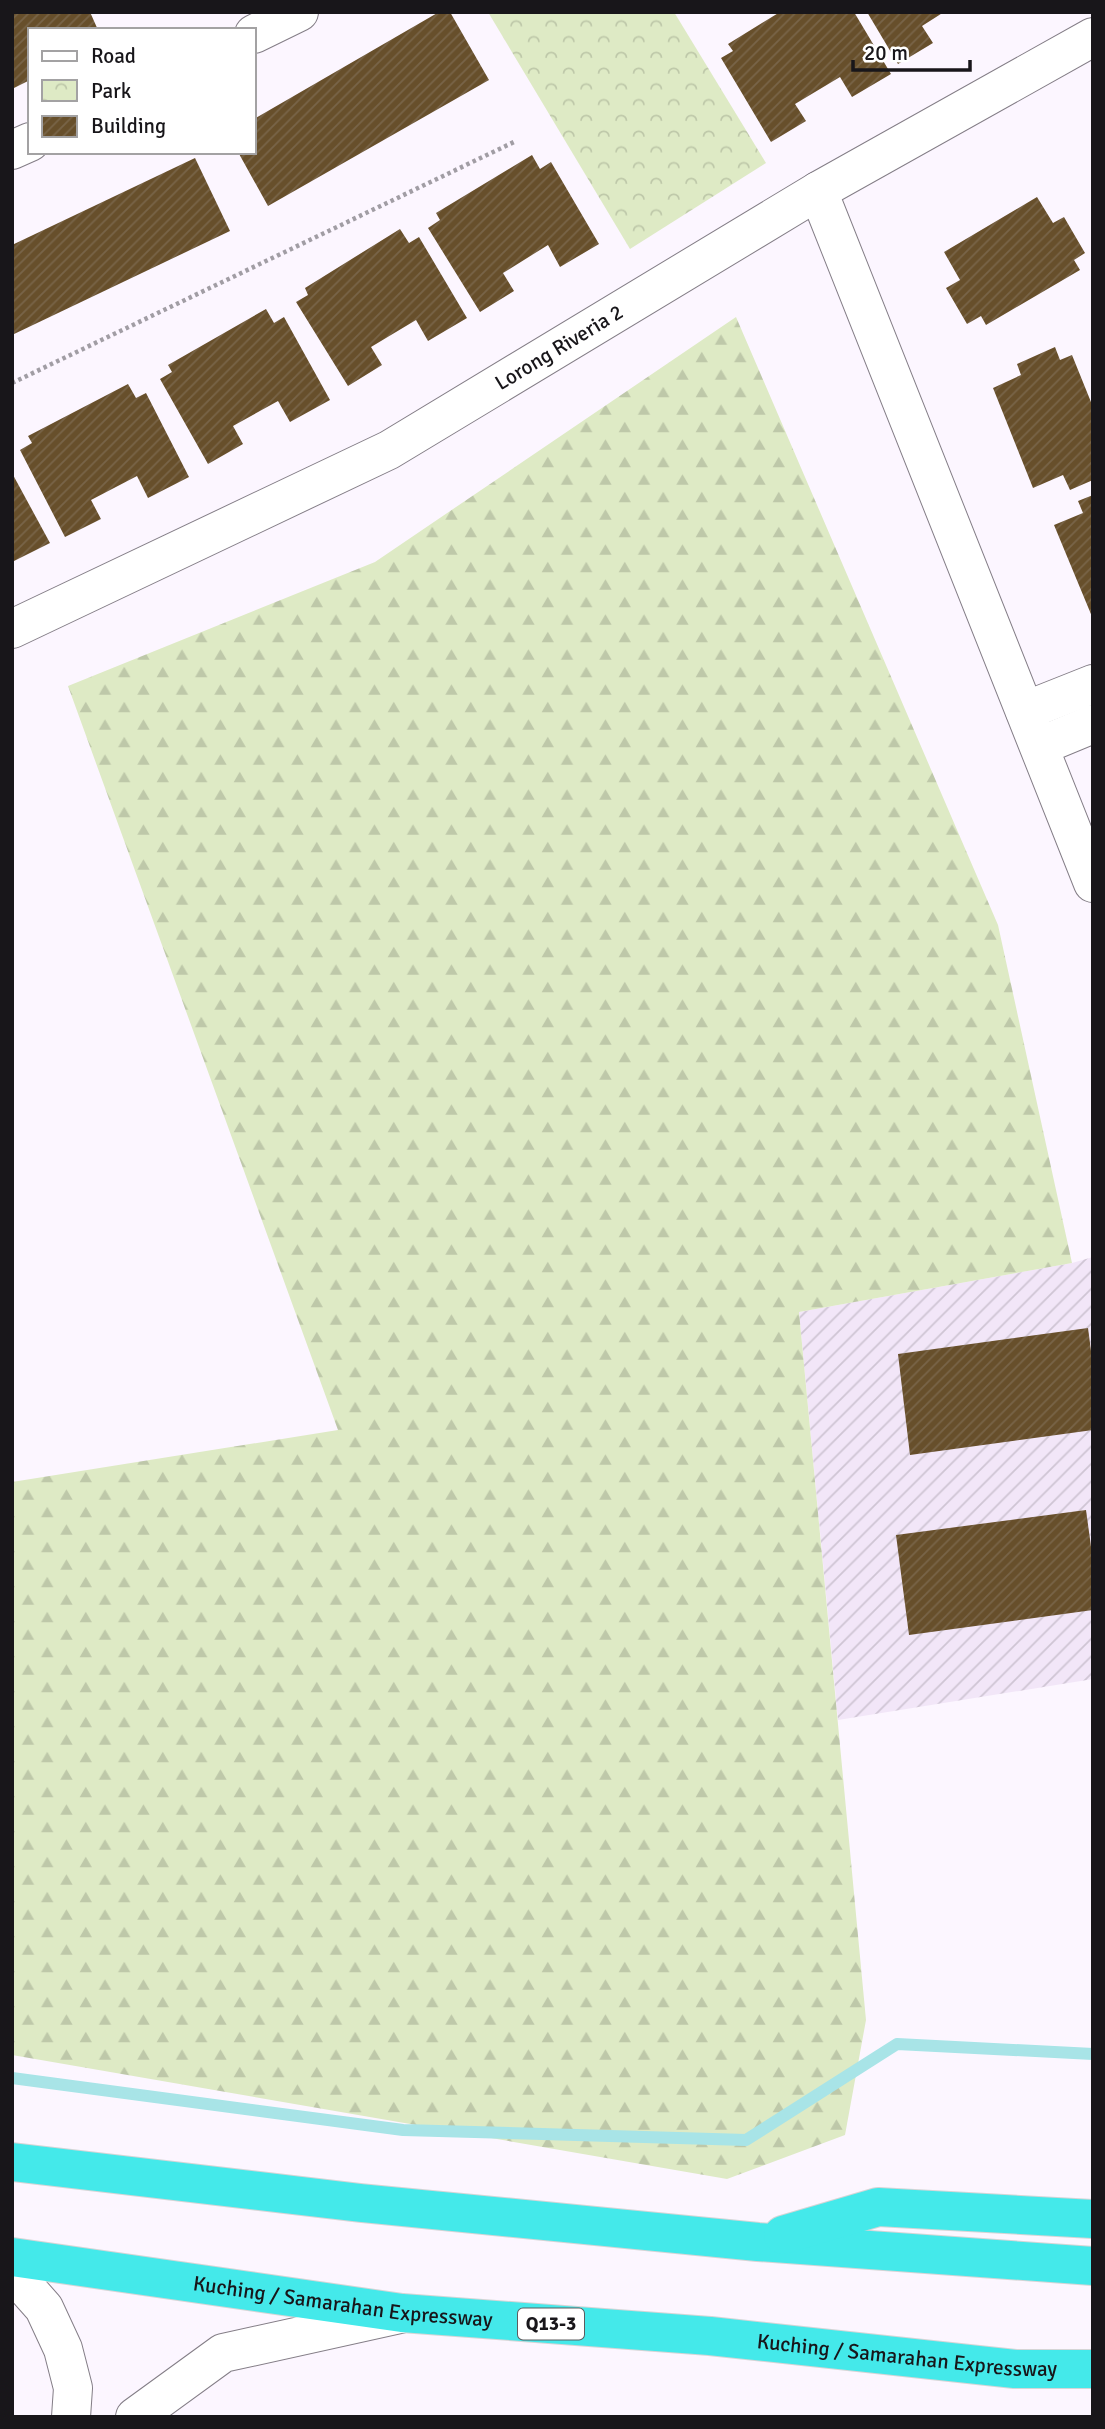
<svg xmlns="http://www.w3.org/2000/svg" width="1105" height="2429" viewBox="0 0 1105 2429" font-family="Signika,sans-serif">
	<defs>
		<pattern id="industrial-furrows" width="10" height="10" patternUnits="userSpaceOnUse" patternTransform="scale(1.75)"><rect width="10" height="10" fill="#f2e6f8"/><path d="M-1 1l2-2M0 10L10 0M9 11l2-2" fill="none" stroke="#cfc5d4"/></pattern>
		<pattern id="forest-firs" width="22" height="20" patternUnits="userSpaceOnUse" patternTransform="scale(1.75)"><rect width="22" height="20" fill="#deeac5"/><path d="M5 1l3.5 6h-7zM16 11l3.5 6h-7z" fill="#bec8a9"/></pattern>
		<pattern id="park-crowns" width="20" height="18" patternUnits="userSpaceOnUse" patternTransform="scale(1.75)"><rect width="20" height="18" fill="#deeac5"/><path d="M2 6a3 3 0 1 1 6 0M12 15a3 3 0 1 1 6 0" fill="none" stroke="#bec8a9"/></pattern>
		<pattern id="building-hatch" width="6" height="6" patternUnits="userSpaceOnUse" patternTransform="scale(1.75)"><rect width="6" height="6" fill="#674f2b"/><path d="M-1 1l2-2M0 6l6-6M5 7l2-2" fill="none" stroke="#786448"/></pattern>
	</defs>
	<rect width="100%" height="100%" fill="#fcf6ff"/>
	<!-- industrial -->
	<path fill="url(#industrial-furrows)" d="M1093 1257V1679L838 1720 799 1312 1072 1263Z"/>
	<!-- forest -->
	<path fill="url(#forest-firs)" d="M736 317 998 925 1072 1263 799 1312 866 2020 845 2135 727 2179 12 2055V1482L338 1430 68 686 375 562Z"/>
	<!-- park -->
	<path fill="url(#park-crowns)" d="M488 12H674L766 163 630 249Z"/>
	<g fill="none" stroke-linecap="round" stroke-linejoin="round">
		<!-- stream -->
		<path stroke="#a8e4e7" stroke-width="12" d="M12 2078 403 2130 746 2140 897 2044 1093 2054"/>
	</g>
	<!-- building -->
	<g fill="url(#building-hatch)">
		<path d="M12 12H90L98 30H30V80L12 89Z"/>
		<path d="M439 12H450L489 80 268 206 238 152H254V119Z"/>
		<path d="M780 12H854L891 74 852 97 840 77 795 104 806 121 771 142 721 58 733 51 728 44Z"/>
		<path d="M867 12H944L922 26 933 43 898 64Z"/>
		<path d="M532 155 540 169 551 162 599 244 560 267 548 245 503 273 514 291 480 312 428 228 440 220 436 213Z"/>
		<path d="M195 158 230 231 12 335V245Z"/>
		<path d="M1037 197 1053 223 1064 217 1085 253 1074 260 1080 270 986 325 981 316 967 324 946 288 960 280 944 252Z"/>
		<path d="M400 229 409 243 419 237 467 318 428 341 416 320 371 347 382 365 348 386 296 302 308 295 305 288Z"/>
		<path d="M266 309 274 323 284 317 330 400 290 422 278 401 233 426 243 444 208 464 160 379 172 372 168 365Z"/>
		<path d="M1055 347 1060 360 1072 355 1093 407V480L1070 490 1063 475 1033 488 993 388 1021 375 1017 364Z"/>
		<path d="M128 384 136 398 146 393 189 477 148 498 137 476 91 500 101 519 65 537 20 450 32 443 28 436Z"/>
		<path d="M12 473 50 543 12 562Z"/>
		<path d="M1093 495V619L1054 525 1083 513 1078 501Z"/>
		<path d="M1088 1328 1093 1366V1430L910 1455 898 1354Z"/>
		<path d="M1086 1510 1093 1561V1610L909 1635 896 1535Z"/>
	</g>
	<g fill="none" stroke-linecap="round" stroke-linejoin="round">
		<!-- minor casing -->
		<g stroke="#847e87" stroke-width="40">
			<g id="minor">
				<path d="M254 34 299 12"/>
				<path d="M12 150 30 142"/>
				<path d="M818 191 1093 883"/>
				<path id="s1" d="M12 629 389 450 818 191 1093 37"/>
				<path d="M1025 711 1093 684"/>
				<path d="M1040 746 1093 724"/>
				<path d="M12 2272 44 2308 63 2349 73 2388 71 2417"/>
				<path d="M135 2417 223 2353 400 2314"/>
			</g>
		</g>
		<!-- highway casing -->
		<g stroke="#d5d5d6" stroke-width="40">
			<g id="highway">
				<path d="M12 2162 361 2203 758 2242 1093 2266"/>
				<path d="M783 2235 878 2207 1093 2219"/>
				<path id="s2" d="M12 2257 402 2313 710 2336 1015 2369H1093"/>
			</g>
		</g>
		<!-- path -->
		<path stroke="#a19da4" stroke-width="4.5" stroke-dasharray="3.5 3.5" stroke-linecap="butt" d="M12 383 516 141"/>
		<!-- minor -->
		<use href="#minor" stroke="#fff" stroke-width="38"/>
		<!-- highway -->
		<use href="#highway" stroke="#44e9ea" stroke-width="38"/>
	</g>
	<g text-anchor="middle" dominant-baseline="central" stroke-width="7" stroke-linejoin="round" paint-order="stroke">
		<!-- shield labels -->
		<rect fill="#fff" stroke="#5d5c5f" stroke-width="2" x="518" y="2308.5" width="66" height="31" rx="5"/>
		<g font-size="19" font-weight="bold" fill="#18161a">
			<text x="551" y="2324">Q13-3</text>
		</g>
		<!-- street labels -->
		<g font-size="21" fill="#18161a" stroke="#fff">
			<text stroke="none"><textPath href="#s1" startOffset="616">Lorong Riveria 2</textPath></text>
			<text stroke="none"><textPath href="#s2" startOffset="334">Kuching / Samarahan Expressway</textPath></text>
			<text stroke="none"><textPath href="#s2" startOffset="901">Kuching / Samarahan Expressway</textPath></text>
		</g>
	</g>
	<!-- border -->
	<rect width="1105" height="2429" fill="none" stroke="#18161a" stroke-width="28"/>
	<!-- legend -->
	<rect x="28" y="28" width="228" height="126" fill="#ffffff" stroke="#a3a2a3" stroke-width="2"/>
	<rect x="42" y="51" width="35" height="10" fill="#ffffff" stroke="#a3a2a3" stroke-width="2"/>
	<text x="91" y="63" font-size="21" fill="#18161a">Road</text>
	<rect x="42" y="80" width="35" height="21" fill="url(#park-crowns)" stroke="#a3a2a3" stroke-width="2"/>
	<text x="91" y="98" font-size="21" fill="#18161a">Park</text>
	<rect x="42" y="116" width="35" height="21" fill="url(#building-hatch)" stroke="#a3a2a3" stroke-width="2"/>
	<text x="91" y="133" font-size="21" fill="#18161a">Building</text>
	<!-- scale -->
	<path d="M853 60v10h117v-10" fill="none" stroke="#18161a" stroke-width="3.5"/>
	<text x="864" y="60" font-size="21" fill="#18161a" stroke="#ffffff" stroke-width="5" paint-order="stroke">20 m</text>
</svg>
